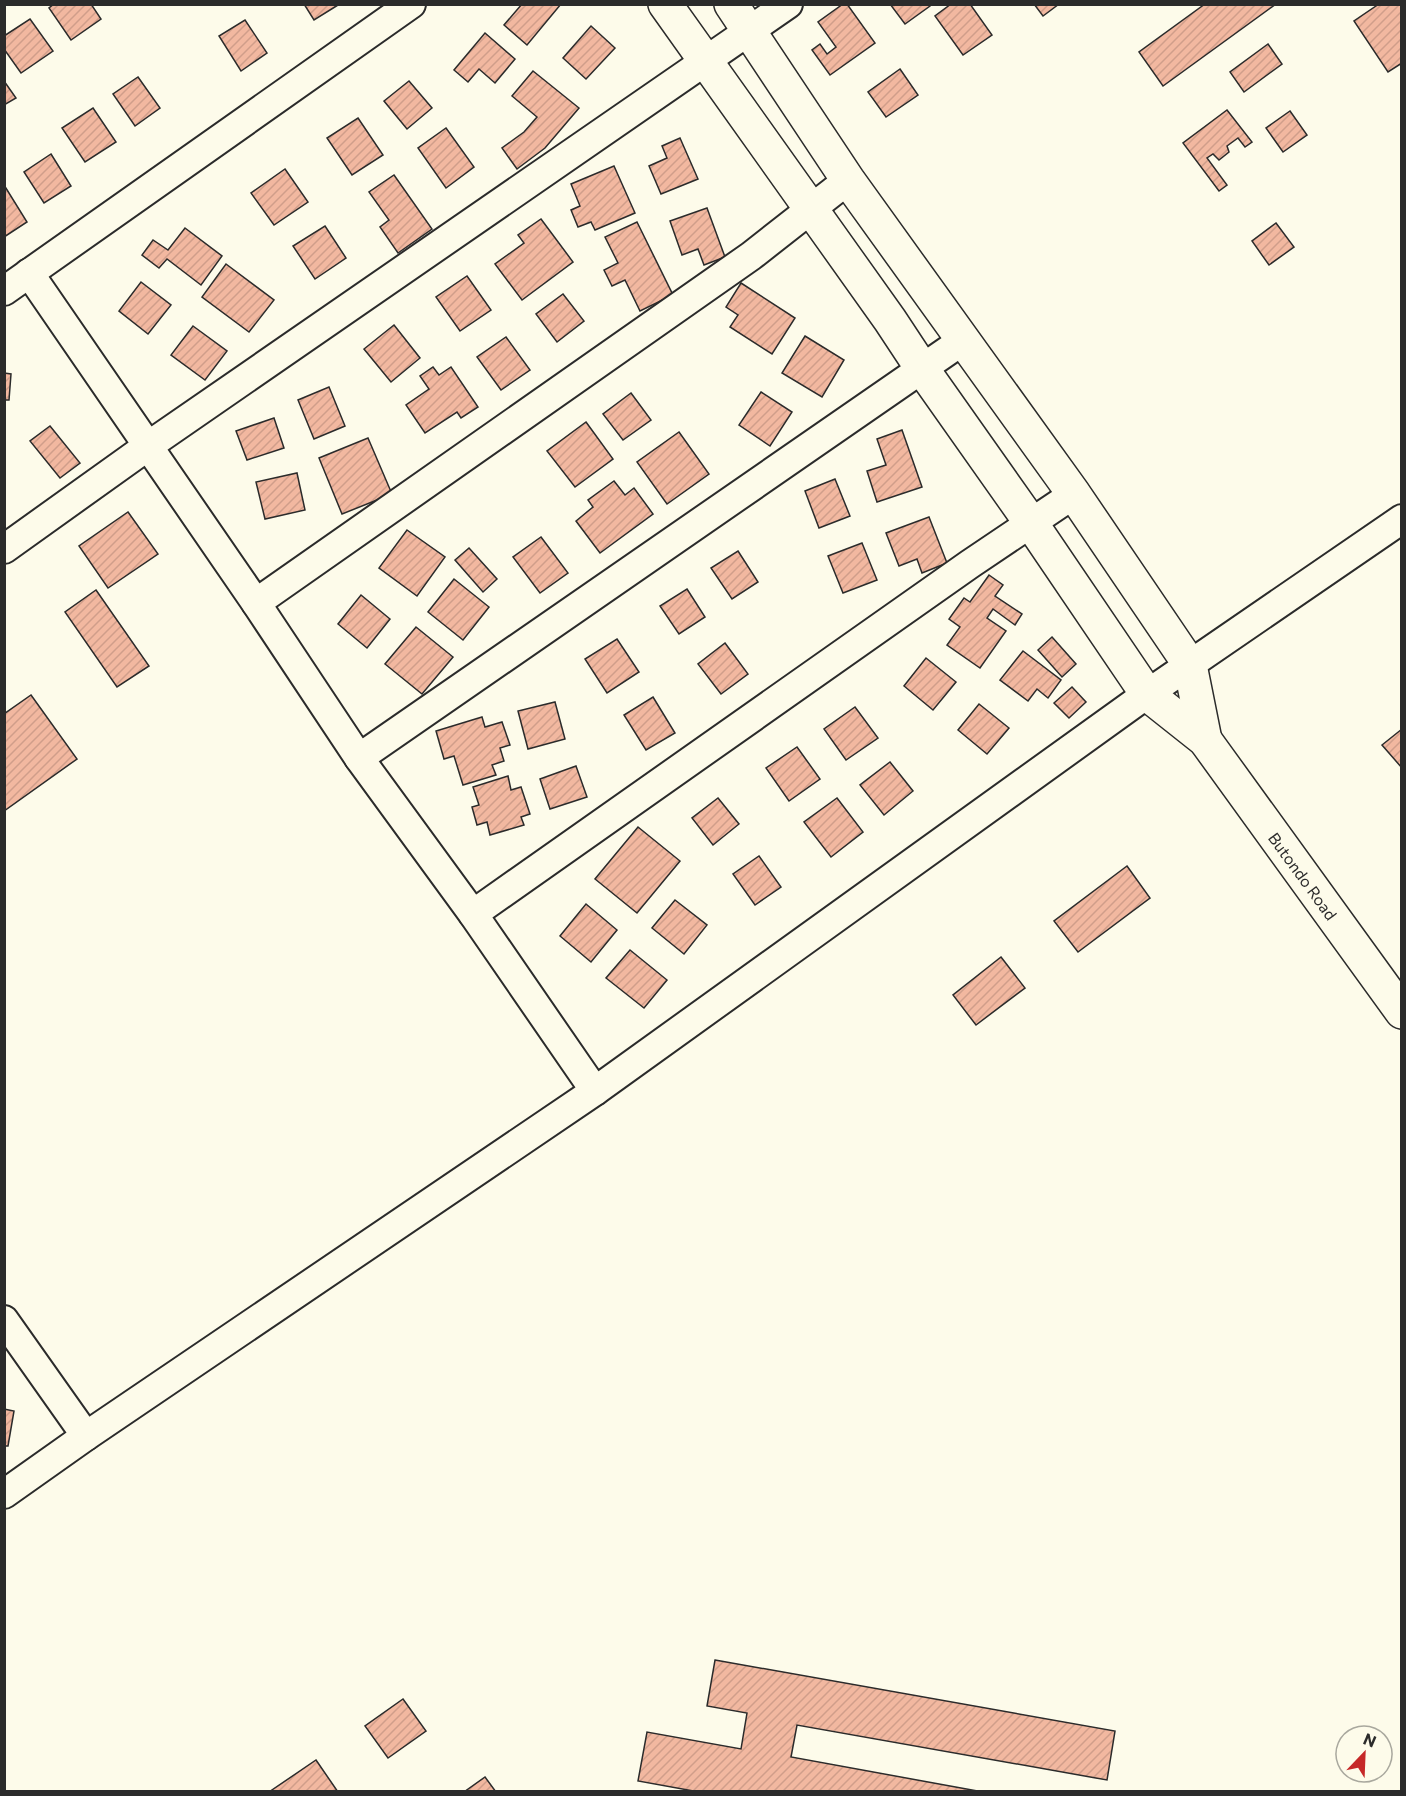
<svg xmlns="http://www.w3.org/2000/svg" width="1406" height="1796" viewBox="0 0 1406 1796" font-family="Commissioner,sans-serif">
	<defs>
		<pattern id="building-hatch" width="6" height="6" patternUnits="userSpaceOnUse" patternTransform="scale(1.5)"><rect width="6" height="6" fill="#f2b8a0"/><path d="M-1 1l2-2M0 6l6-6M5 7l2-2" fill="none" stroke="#d09e8a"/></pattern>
	</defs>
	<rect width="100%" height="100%" fill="#fdfbea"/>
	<!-- building -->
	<g fill="url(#building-hatch)" stroke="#2b2b2b" stroke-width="1.5">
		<path d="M54 4H91L101 19 71 40 49 8Z"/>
		<path d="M304 4H337L338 5 314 20Z"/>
		<path d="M522 4H561L527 45 504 25Z"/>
		<path d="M843 4H847L875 43 830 75 812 50 820 44 827 54 836 47 818 22Z"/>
		<path d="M890 4H929L930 6 905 24Z"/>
		<path d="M951 4H970L992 35 963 55 935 16Z"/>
		<path d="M1034 4H1059L1043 16Z"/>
		<path d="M1205 4H1276L1163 86 1139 52Z"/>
		<path d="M1379 4H1402V63L1388 72 1354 21Z"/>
		<path d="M30 19 53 51 21 73 4 49V36Z"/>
		<path d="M245 20 267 53 241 71 219 36Z"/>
		<path d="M591 26 615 48 586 79 563 58Z"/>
		<path d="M485 33 515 59 495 83 479 69 468 82 454 70Z"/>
		<path d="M1268 44 1282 64 1244 92 1230 72Z"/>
		<path d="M900 69 918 95 886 117 868 92Z"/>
		<path d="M533 71 579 108 545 148 517 169 502 148 524 132 537 117 512 96Z"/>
		<path d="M138 77 160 108 135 126 113 94Z"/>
		<path d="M4 81 16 98 4 105Z"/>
		<path d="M409 81 432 108 407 129 384 101Z"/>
		<path d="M93 108 116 142 85 162 62 128Z"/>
		<path d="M1227 110 1252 142 1245 147 1238 138 1227 146 1229 152 1219 160 1213 154 1207 158 1227 185 1219 191 1183 143Z"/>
		<path d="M1290 111 1307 135 1283 152 1266 128Z"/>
		<path d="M358 118 383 155 352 175 327 138Z"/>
		<path d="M446 128 474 167 446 188 418 148Z"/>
		<path d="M680 138 698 179 661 194 649 166 667 158 662 146Z"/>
		<path d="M51 154 71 186 44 203 24 172Z"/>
		<path d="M614 166 635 213 595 230 591 222 578 227 571 210 580 206 571 184Z"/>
		<path d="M285 169 308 202 274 225 251 193Z"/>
		<path d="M394 175 432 229 398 253 380 227 389 220 369 192Z"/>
		<path d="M4 185 27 222 4 237Z"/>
		<path d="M707 208 725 257 704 265 698 249 682 255 670 221Z"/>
		<path d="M541 219 573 262 522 300 495 264 524 243 518 235Z"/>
		<path d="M637 222 673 295 640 311 625 280 612 286 604 270 618 263 605 237Z"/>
		<path d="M1276 223 1294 247 1269 265 1252 241Z"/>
		<path d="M325 226 346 258 315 279 293 246Z"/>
		<path d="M185 228 222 256 201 285 167 259 159 268 142 255 153 240 168 250Z"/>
		<path d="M226 264 274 300 249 332 202 297Z"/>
		<path d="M467 276 491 310 460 331 436 297Z"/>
		<path d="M141 282 171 305 148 334 119 311Z"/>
		<path d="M741 283 795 318 772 354 730 327 738 315 726 307Z"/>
		<path d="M563 294 584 321 557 342 536 314Z"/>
		<path d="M394 325 420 358 391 382 364 349Z"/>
		<path d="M193 326 227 351 205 380 171 355Z"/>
		<path d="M805 336 844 360 822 397 782 373Z"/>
		<path d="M506 337 530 370 501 390 477 357Z"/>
		<path d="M433 367 439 375 451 367 478 407 461 418 457 412 425 433 406 405 429 389 420 376Z"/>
		<path d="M4 373 11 374 9 400H4Z"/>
		<path d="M329 387 345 426 314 439 298 400Z"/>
		<path d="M761 392 792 412 770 446 739 425Z"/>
		<path d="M631 393 651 420 623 440 603 414Z"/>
		<path d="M274 418 284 448 247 460 236 431Z"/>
		<path d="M586 422 613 459 575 487 547 451Z"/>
		<path d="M50 426 80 463 60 478 30 441Z"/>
		<path d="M902 430 922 487 877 502 867 471 886 465 877 439Z"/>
		<path d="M679 432 709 474 667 504 637 462Z"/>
		<path d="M368 438 392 494 342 514 319 458Z"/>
		<path d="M297 473 305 510 265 519 256 482Z"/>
		<path d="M835 479 850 516 819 528 805 491Z"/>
		<path d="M614 481 625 495 634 488 653 514 600 553 576 521 593 507 588 500Z"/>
		<path d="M128 512 158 554 108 588 79 546Z"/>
		<path d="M929 517 947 563 922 573 917 559 899 566 886 533Z"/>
		<path d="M407 530 445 557 417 596 379 568Z"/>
		<path d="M541 537 568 573 540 593 513 557Z"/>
		<path d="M862 543 877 580 843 593 828 556Z"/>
		<path d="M469 548 497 579 483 592 455 560Z"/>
		<path d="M738 551 758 582 732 599 711 568Z"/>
		<path d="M989 575 1003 585 995 596 1022 614 1015 625 993 609 987 618 1006 631 980 668 947 645 960 627 949 619 964 598 970 602Z"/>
		<path d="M454 579 489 607 463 640 428 612Z"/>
		<path d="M687 589 705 617 679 634 660 606Z"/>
		<path d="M96 590 149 666 117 687 65 612Z"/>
		<path d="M361 595 390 619 367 648 338 624Z"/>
		<path d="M416 627 453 657 422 694 385 664Z"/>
		<path d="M1052 637 1076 664 1062 677 1038 650Z"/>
		<path d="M617 639 639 672 607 693 585 659Z"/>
		<path d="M725 643 748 674 721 694 698 664Z"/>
		<path d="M1023 651 1061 680 1048 698 1037 689 1028 701 1000 680Z"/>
		<path d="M926 658 956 682 933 710 904 686Z"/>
		<path d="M1072 687 1086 702 1069 718 1054 703Z"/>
		<path d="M31 695 77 759 4 811V714Z"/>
		<path d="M653 697 675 733 646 750 624 715Z"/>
		<path d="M555 702 565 739 528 749 518 711Z"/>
		<path d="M979 704 1009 728 987 754 958 730Z"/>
		<path d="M855 707 878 738 846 760 824 729Z"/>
		<path d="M482 717 485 727 502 722 510 745 500 748 504 761 492 765 496 775 463 785 454 756 444 759 436 731Z"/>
		<path d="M1402 729V768L1382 745Z"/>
		<path d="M797 747 820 779 789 801 766 768Z"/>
		<path d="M890 762 913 791 884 815 860 785Z"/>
		<path d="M576 766 587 797 550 809 540 779Z"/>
		<path d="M508 776 511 790 521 787 530 814 521 817 524 825 490 835 487 822 477 825 472 807 479 805 473 787Z"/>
		<path d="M718 798 739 824 713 845 692 818Z"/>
		<path d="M837 798 863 832 831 857 804 822Z"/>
		<path d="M638 827 680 861 637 913 595 879Z"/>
		<path d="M759 856 781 887 755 905 733 874Z"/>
		<path d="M1127 866 1150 898 1078 952 1054 921Z"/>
		<path d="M675 900 707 925 684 954 652 928Z"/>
		<path d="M586 904 617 930 591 962 560 936Z"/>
		<path d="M630 950 667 980 644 1008 606 978Z"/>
		<path d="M1001 957 1025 988 976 1025 953 995Z"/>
		<path d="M4 1409 14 1411 8 1446H4Z"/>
		<path d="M715 1660 1115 1731 1107 1780 797 1725 791 1757 983 1792H699L638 1781 647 1732 741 1749 747 1713 707 1706Z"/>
		<path d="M403 1699 426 1731 388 1758 365 1726Z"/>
		<path d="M316 1760 338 1792H269Z"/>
		<path d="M485 1777 496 1792H464Z"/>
	</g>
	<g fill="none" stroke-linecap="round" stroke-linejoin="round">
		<!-- street casing -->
		<g stroke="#2b2b2b" stroke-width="32">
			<g id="street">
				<path d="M29 273 256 603 359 758 473 914 595 1091"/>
				<path d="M4 291 411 4"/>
				<path d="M4 549 148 446 788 4"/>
				<path d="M256 603 751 256 848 180"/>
				<path d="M359 758 962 341"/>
				<path d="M473 914 970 564 1074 494"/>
				<path d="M4 1320 86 1436"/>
				<path d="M4 1494 86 1436 595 1091 1147 694 1402 519"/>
			</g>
		</g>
		<!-- secondary casing -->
		<g stroke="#2b2b2b" stroke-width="36">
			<g id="secondary">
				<path d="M665 4 890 320 923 370 1031 523 1147 694 1205 740 1402 1012"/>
				<path d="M731 4 848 180 1074 494 1190 665 1205 740"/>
			</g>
		</g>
		<!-- street -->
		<use href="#street" stroke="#fdfbea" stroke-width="28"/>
		<!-- secondary -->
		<use href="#secondary" stroke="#fdfbea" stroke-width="33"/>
	</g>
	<g text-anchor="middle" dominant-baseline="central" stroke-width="4.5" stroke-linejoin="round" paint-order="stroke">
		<!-- street labels -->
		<g font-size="16" fill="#2b2b2b" stroke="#fdfbea">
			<text transform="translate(1303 876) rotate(54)">Butondo Road</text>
		</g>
	</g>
	<!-- border -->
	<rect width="1406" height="1796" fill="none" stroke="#2b2b2b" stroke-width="12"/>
	<!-- north arrow -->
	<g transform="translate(1364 1754) rotate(23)"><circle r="28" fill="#fdfbea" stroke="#a9a89e" stroke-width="1.5"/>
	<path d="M0-4.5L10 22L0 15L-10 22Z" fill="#c62828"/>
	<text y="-9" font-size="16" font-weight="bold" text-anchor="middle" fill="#2b2b2b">N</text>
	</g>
</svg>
